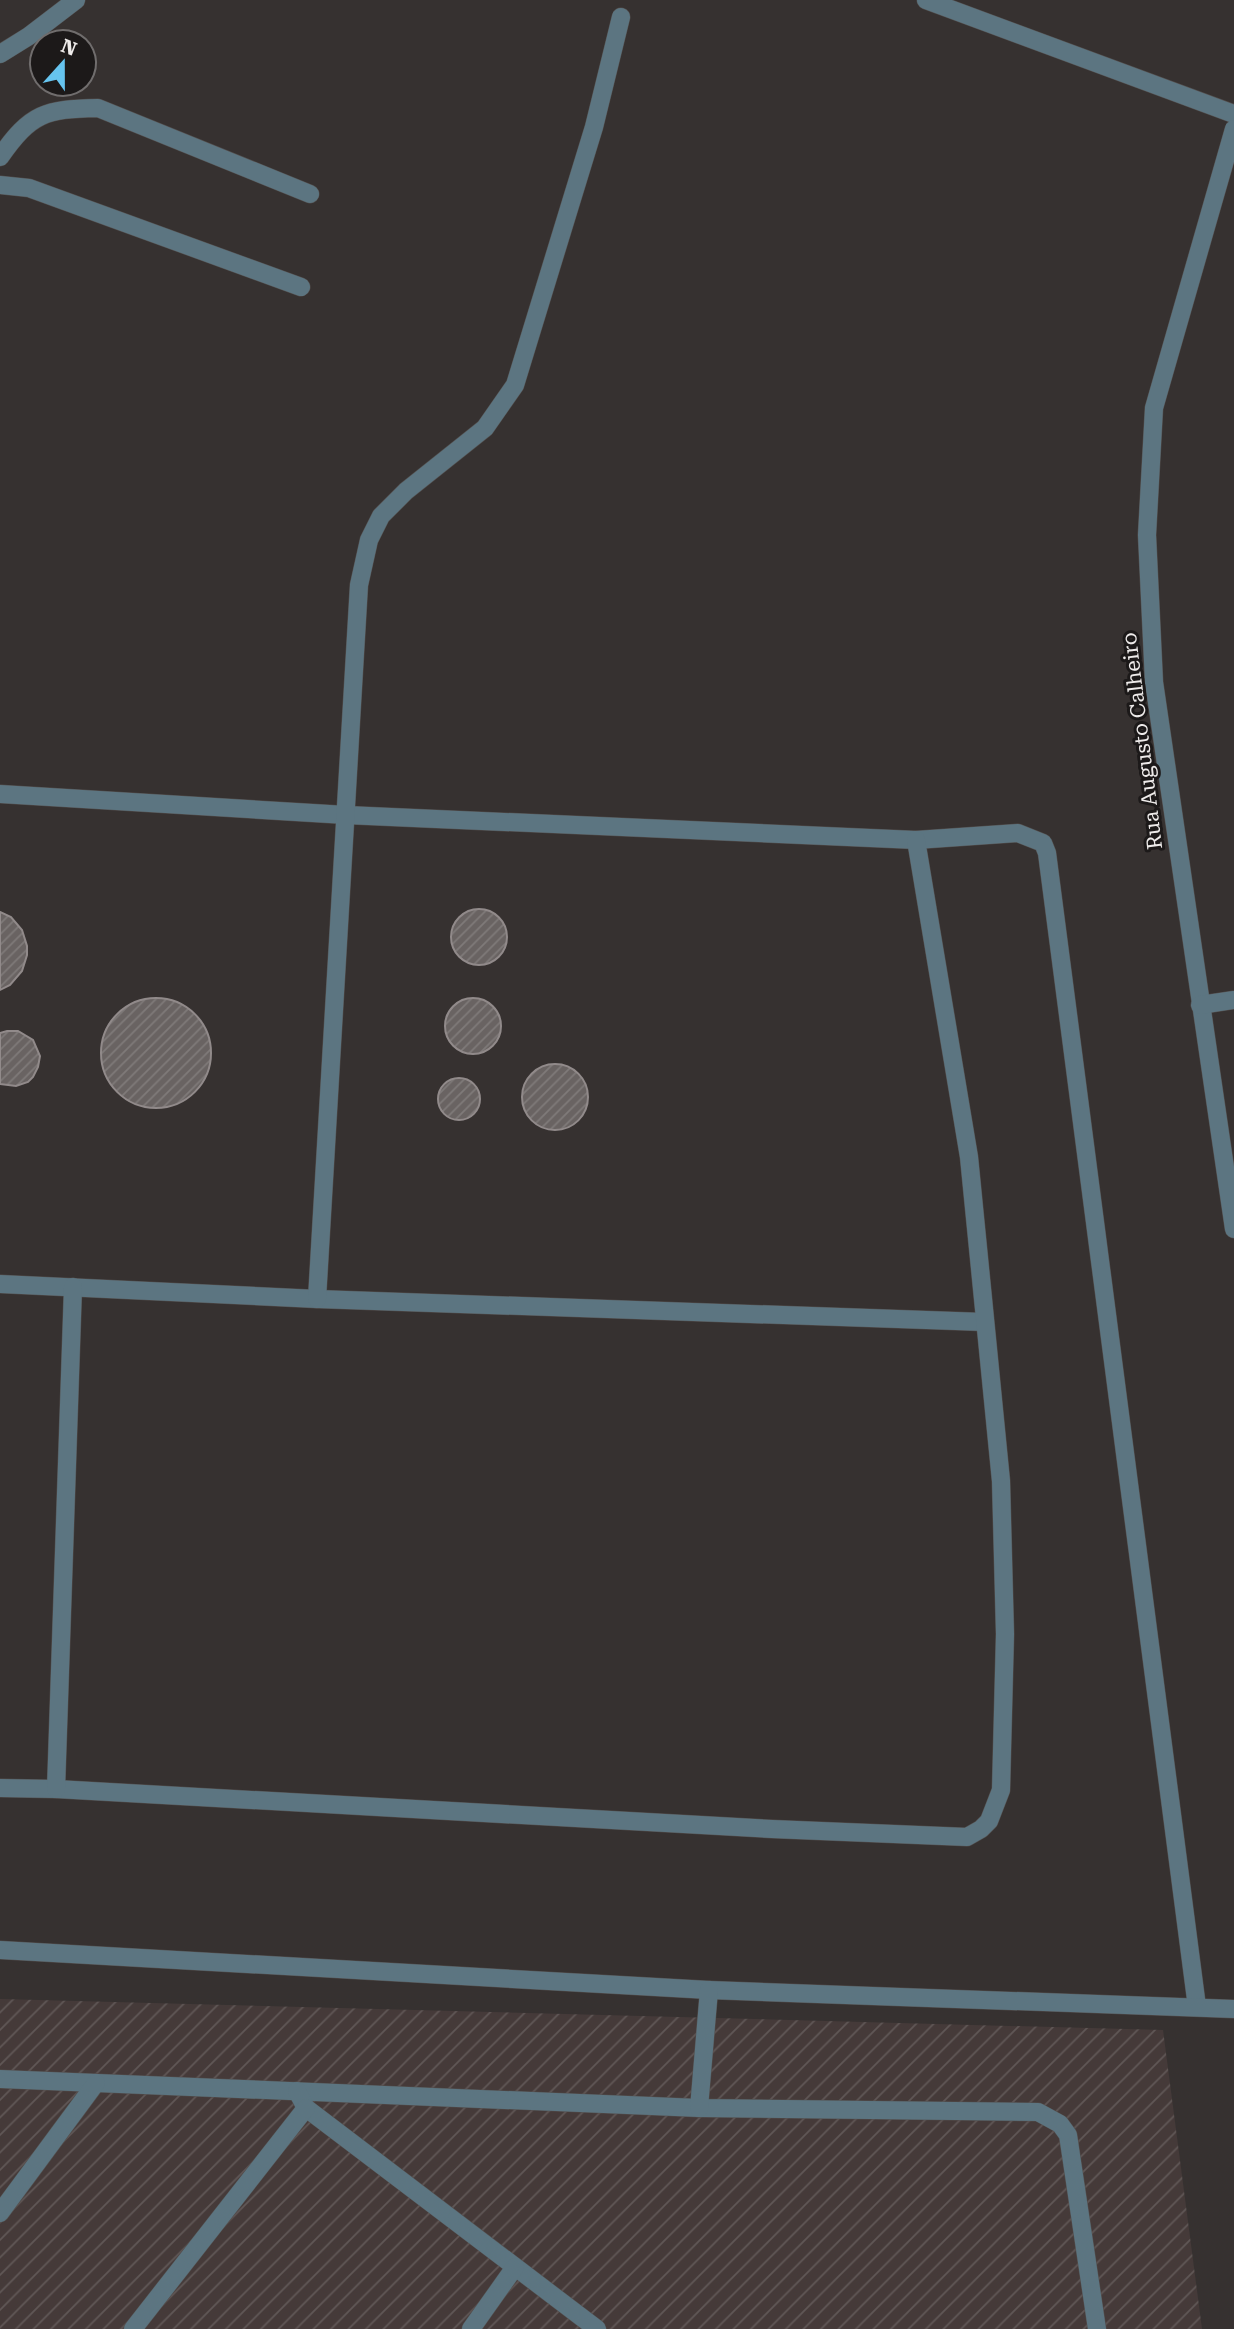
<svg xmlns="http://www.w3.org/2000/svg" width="1234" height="2329" viewBox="0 0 1234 2329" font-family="'Roboto Serif',serif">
	<defs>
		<pattern id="industrial-furrows" width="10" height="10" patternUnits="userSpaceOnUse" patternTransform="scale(1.75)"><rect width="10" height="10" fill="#453a39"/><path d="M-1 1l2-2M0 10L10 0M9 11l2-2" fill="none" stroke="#605756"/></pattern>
		<pattern id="building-hatch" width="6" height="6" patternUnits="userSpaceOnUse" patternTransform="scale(1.75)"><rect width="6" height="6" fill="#696362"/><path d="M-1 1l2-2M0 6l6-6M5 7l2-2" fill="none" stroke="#7f7a79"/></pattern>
	</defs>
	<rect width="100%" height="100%" fill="#363130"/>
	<!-- industrial -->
	<path fill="url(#industrial-furrows)" d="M0 1999 1163 2030 1202 2329H0Z"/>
	<!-- building -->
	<g fill="url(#building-hatch)" stroke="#918a8a" stroke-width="2">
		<circle cx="479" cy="937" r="28"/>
		<path d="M0 912 11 917 22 930 27 946V955L22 971 10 985 0 990Z"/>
		<circle cx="473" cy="1026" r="28"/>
		<circle cx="156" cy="1053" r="55"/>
		<path d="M7 1031H18L33 1040 40 1056 38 1067 33 1077 28 1082 16 1086 0 1084V1033Z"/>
		<circle cx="555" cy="1097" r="33"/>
		<circle cx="459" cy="1099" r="21"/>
	</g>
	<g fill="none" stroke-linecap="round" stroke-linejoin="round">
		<!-- minor casing -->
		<g stroke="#534f4e" stroke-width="19">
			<g id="minor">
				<path d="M926 0 1234 114"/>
				<path d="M0 54 29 36 76 0"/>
				<path d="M1234 129 1154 408 1147 535 1154 682 1234 1229"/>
				<path d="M0 157C31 113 45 109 98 108L310 194"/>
				<path d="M0 185 29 188 301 287"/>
				<path d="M0 794 346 815 916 840 1018 833 1043 843 1047 853 1197 2007"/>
				<path d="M1200 1005 1234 1000"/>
				<path d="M0 1284 317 1299 984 1322"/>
				<path d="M317 1299 359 585 369 540 381 516 406 491 485 428 515 385 594 127 621 17"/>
				<path d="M0 1788 56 1789 772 1829 967 1837 981 1829 989 1821 1001 1790 1005 1634 1001 1481 969 1157 916 840"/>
				<path d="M56 1789 73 1287"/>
				<path d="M0 1950 709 1990 1234 2009"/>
				<path d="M0 2079 699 2108 1038 2112 1060 2124 1068 2135 1097 2329"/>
				<path d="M297 2091 306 2108 597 2329"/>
				<path d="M699 2108 709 1990"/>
				<path d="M0 2213 96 2083"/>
				<path d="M133 2329 306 2108"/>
				<path d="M471 2329 515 2267"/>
			</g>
		</g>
		<!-- minor -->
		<use href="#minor" stroke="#5c7581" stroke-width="18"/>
	</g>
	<g text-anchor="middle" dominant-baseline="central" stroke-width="6" stroke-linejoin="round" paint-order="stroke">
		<!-- street labels -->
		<g font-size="21" fill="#eeebea" stroke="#1c1919">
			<text transform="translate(1142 741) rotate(-97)">Rua Augusto Calheiro</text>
		</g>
	</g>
	<!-- north arrow -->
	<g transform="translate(63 63) rotate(21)"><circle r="33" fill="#1c1919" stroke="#706d6d" stroke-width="2"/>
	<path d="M0-5L12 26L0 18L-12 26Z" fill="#66c4ef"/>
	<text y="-10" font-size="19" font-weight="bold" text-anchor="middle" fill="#eeebea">N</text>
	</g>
</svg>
